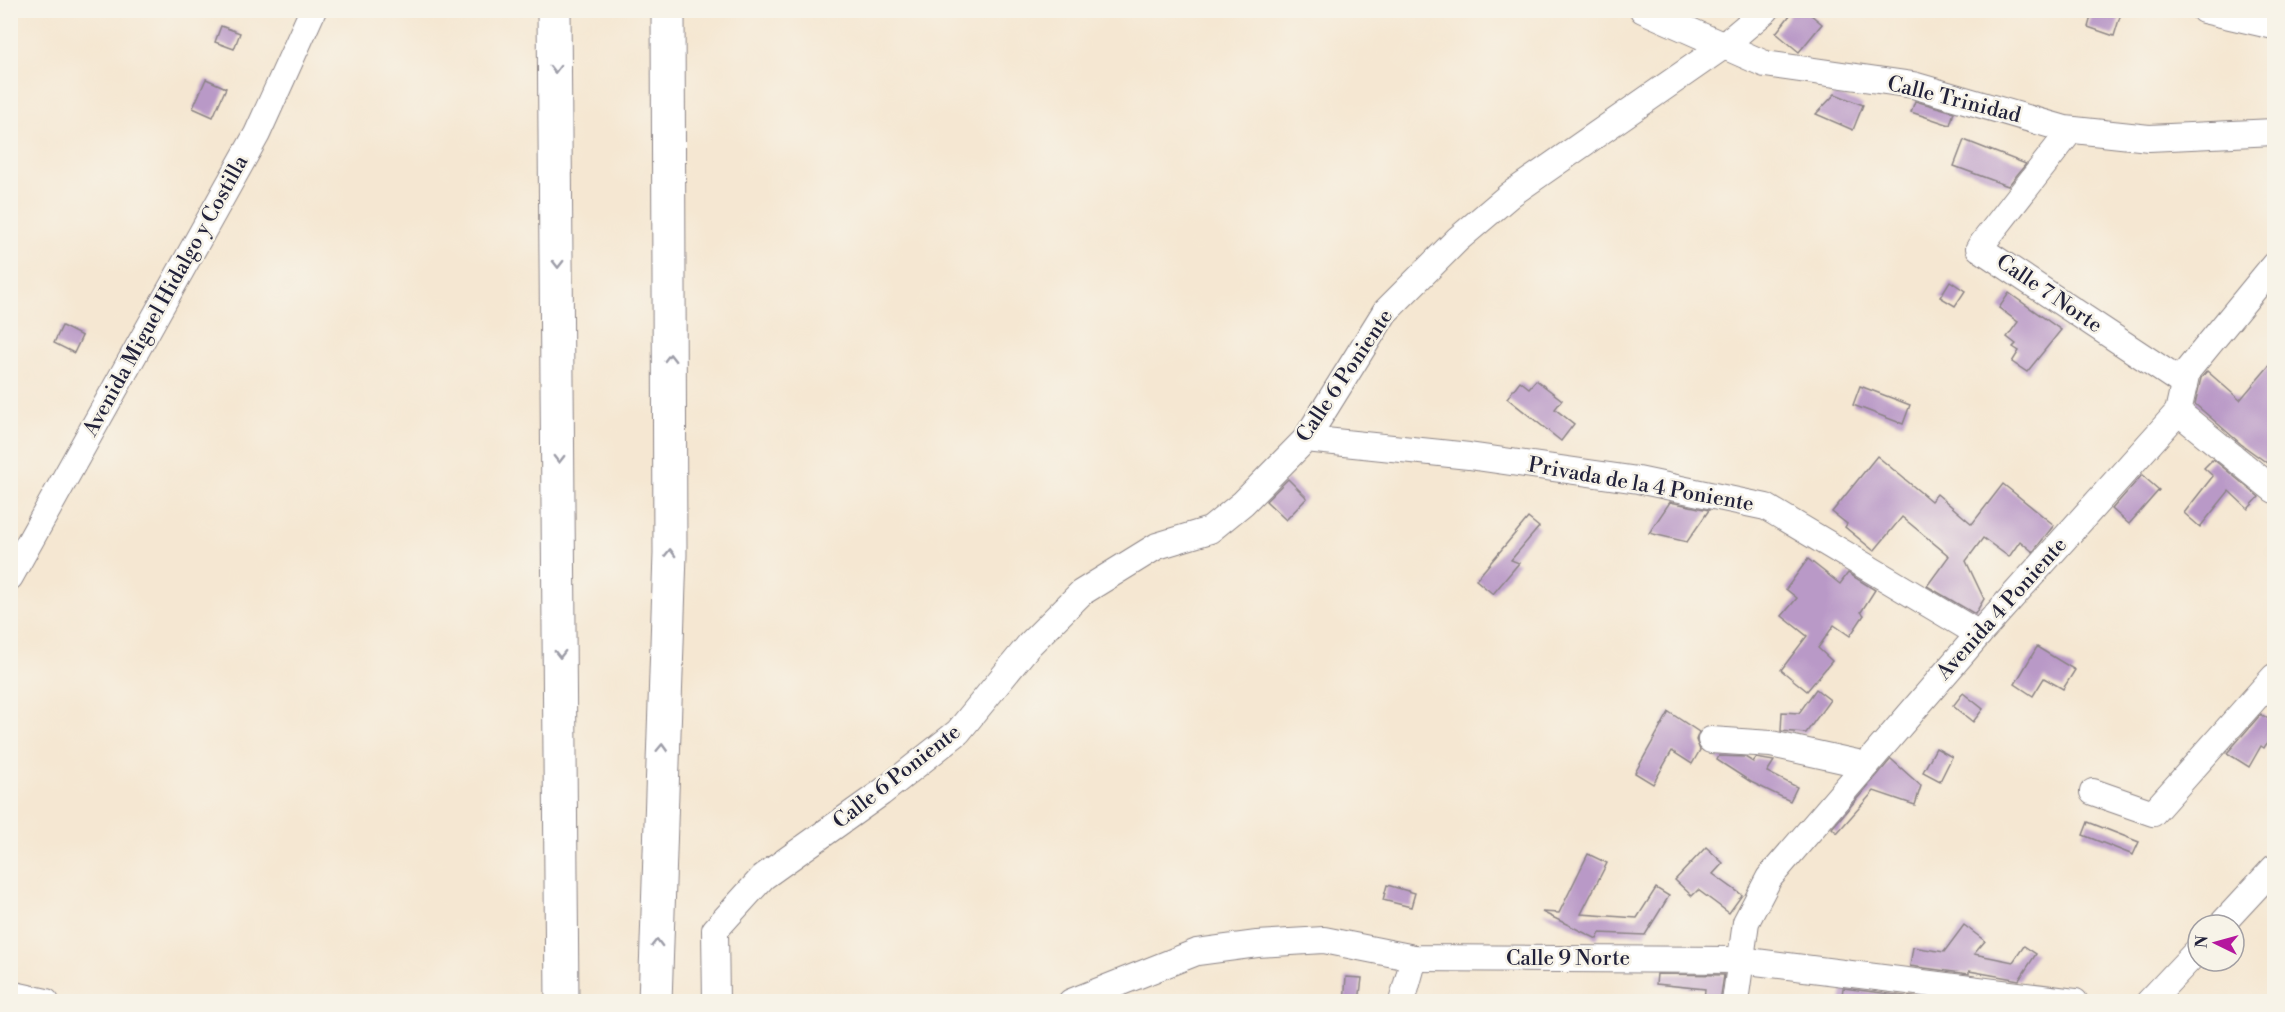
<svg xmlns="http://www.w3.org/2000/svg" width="2285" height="1012" viewBox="0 0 2285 1012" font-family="'Libre Bodoni',serif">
	<rect width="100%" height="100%" fill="#f7f3e8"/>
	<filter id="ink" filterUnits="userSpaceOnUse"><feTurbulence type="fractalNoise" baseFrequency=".0167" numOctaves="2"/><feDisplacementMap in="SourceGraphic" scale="12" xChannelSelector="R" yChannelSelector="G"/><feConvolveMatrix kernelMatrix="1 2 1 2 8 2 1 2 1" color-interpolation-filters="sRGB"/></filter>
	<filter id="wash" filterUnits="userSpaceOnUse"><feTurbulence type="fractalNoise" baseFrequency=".008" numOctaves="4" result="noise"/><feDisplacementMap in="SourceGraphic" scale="24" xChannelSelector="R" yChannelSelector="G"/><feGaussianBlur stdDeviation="1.35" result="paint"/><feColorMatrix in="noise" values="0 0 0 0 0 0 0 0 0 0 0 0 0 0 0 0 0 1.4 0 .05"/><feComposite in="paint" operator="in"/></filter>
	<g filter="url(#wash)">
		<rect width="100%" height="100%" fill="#f5e7d2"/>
		<g id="blocks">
			<!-- building -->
			<g fill="#b999c7">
				<path d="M1794 10H1805L1822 24 1799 52 1776 33Z"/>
				<path d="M2093 10H2122L2114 36 2088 27Z"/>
				<path d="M221 26 240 33 234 49 215 42Z"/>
				<path d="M206 79 226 88 213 117 193 108Z"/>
				<path d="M1835 94 1863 105 1853 130 1816 114Z"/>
				<path d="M1915 101 1954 112 1950 125 1911 112Z"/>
				<path d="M1964 140 1987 149 2026 164 2008 186 1954 166Z"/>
				<path d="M1950 281 1965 291 1955 306 1940 297Z"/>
				<path d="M2009 293 2061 330 2027 372 2012 362 2019 351 2013 347 2016 344 2007 337 2018 322 1999 308Z"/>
				<path d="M62 326 82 336 74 353 54 343Z"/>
				<path d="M2274 360V468L2241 444 2195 404 2201 378 2207 371 2240 400Z"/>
				<path d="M1536 380 1562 400 1555 409 1574 424 1561 441 1507 398 1520 381 1529 388Z"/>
				<path d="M1860 386 1910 405 1903 424 1853 405Z"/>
				<path d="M1877 456 1931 501 1937 494 1972 524 2003 484 2054 525 2033 552 2020 541 2009 557 1983 538 1966 561 1984 599 1975 614 1927 586 1949 556 1902 517 1874 551 1845 527 1847 524 1832 512Z"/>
				<path d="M2213 459 2259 497 2248 509 2229 491 2200 527 2184 513 2213 476 2204 468Z"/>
				<path d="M2142 475 2159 490 2129 524 2112 509Z"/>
				<path d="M1288 479 1307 498 1286 520 1266 501Z"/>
				<path d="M1670 502 1709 510 1687 542 1649 533Z"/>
				<path d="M1528 518 1539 527 1511 560 1519 563 1493 594 1476 580Z"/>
				<path d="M1808 559 1840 584 1848 573 1875 590 1861 612 1864 615 1850 636 1834 625 1818 648 1832 661 1807 691 1781 670 1807 636 1782 616 1797 598 1786 589Z"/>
				<path d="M2037 647 2075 670 2063 689 2044 678 2033 696 2015 684Z"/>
				<path d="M1816 689 1830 700 1806 733 1781 731 1782 712 1799 713Z"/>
				<path d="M1963 693 1983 709 1973 722 1953 706Z"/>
				<path d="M1669 712 1699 732 1696 740 1700 750 1692 764 1672 751 1653 784 1635 773Z"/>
				<path d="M2261 714 2274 723V732L2264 748 2261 746 2249 767 2227 753Z"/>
				<path d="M1936 748 1952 757 1940 781 1923 772Z"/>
				<path d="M1719 756 1745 757 1753 762 1756 758 1774 761 1767 772 1797 787 1790 801 1751 782 1717 760Z"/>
				<path d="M1891 759 1921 786 1915 805 1874 791 1837 833 1832 828Z"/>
				<path d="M2088 822 2139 842 2133 855 2083 835Z"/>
				<path d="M1706 847 1723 863 1713 874 1742 895 1729 913 1698 890 1692 896 1675 880Z"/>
				<path d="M1588 854 1607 863 1581 914 1637 918 1656 888 1669 896 1645 935 1600 933 1597 939 1542 912 1559 913Z"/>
				<path d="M1387 885 1415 893 1411 907 1383 900Z"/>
				<path d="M1964 925 1985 941 1974 954 2013 962 2024 946 2036 954 2019 980 1969 971V974L1910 966 1913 947 1944 952Z"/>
				<path d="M1657 974 1724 975 1720 1002H1704L1705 989 1656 984Z"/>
				<path d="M1346 977 1362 978 1359 1002H1344Z"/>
				<path d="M1843 988 1950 1002H1899L1883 998V1002H1841Z"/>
			</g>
		</g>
	</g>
	<g filter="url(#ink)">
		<use href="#blocks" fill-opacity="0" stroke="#8c8486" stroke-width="1.5"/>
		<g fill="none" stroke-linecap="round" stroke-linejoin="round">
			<!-- minor casing -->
			<g stroke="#8c8486" stroke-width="28">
				<g id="minor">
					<path d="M1643 10 1765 64 1913 85 2065 129 2149 138 2274 132"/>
					<path d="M2204 10 2274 26"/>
					<path d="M2071 130 1979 248 2184 384"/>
					<path d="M2178 412 2274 490"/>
					<path d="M1306 439 1469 456 1638 480 1766 507 1979 634"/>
					<path d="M10 577 257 134 313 10"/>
					<path d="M1711 740 1771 744 1866 765"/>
					<path d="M2093 792 2153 813 2274 677"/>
					<path d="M2221 925 2274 868"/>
					<path d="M10 994 46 1002"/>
					<path d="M716 1002 715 930 763 877 881 793 958 732 1029 645 1081 593 1157 546 1210 530 1243 503 1306 439 1385 312 1458 239 1511 194 1722 47 1766 10"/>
					<path d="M1071 1002 1197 952 1257 944 1324 940 1414 958 1740 960 2075 1002"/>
					<path d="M1402 1002 1414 958"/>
					<path d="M1735 1002 1746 922 1769 878 1979 634 2178 412 2187 371 2274 265"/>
					<path d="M2149 1002 2198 950"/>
				</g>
			</g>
			<!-- highway casing -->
			<g stroke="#8c8486" stroke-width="35">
				<g id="highway">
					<path d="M554 10 562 1002"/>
					<path d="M655 1002 670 554 668 10"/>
				</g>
			</g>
			<!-- minor -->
			<use href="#minor" stroke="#fff" stroke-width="26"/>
			<!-- highway -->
			<use href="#highway" stroke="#fff" stroke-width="33"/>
		</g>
		<!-- one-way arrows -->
		<defs><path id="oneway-chevron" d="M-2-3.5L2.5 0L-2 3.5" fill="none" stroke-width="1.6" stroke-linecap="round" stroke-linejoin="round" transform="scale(1.5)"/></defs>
		<g stroke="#9c9ca7">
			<use href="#oneway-chevron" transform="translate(555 69) rotate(89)"/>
			<use href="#oneway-chevron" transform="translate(558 264) rotate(90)"/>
			<use href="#oneway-chevron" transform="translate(670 358) rotate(-90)"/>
			<use href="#oneway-chevron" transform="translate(559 459) rotate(90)"/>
			<use href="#oneway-chevron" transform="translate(670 553) rotate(-89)"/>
			<use href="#oneway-chevron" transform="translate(560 654) rotate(90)"/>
			<use href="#oneway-chevron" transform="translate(662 748) rotate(-88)"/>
			<use href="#oneway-chevron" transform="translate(657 943) rotate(-89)"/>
		</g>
	</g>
	<g text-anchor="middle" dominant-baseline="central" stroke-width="5" stroke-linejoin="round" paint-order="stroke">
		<!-- street labels -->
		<g font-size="21" fill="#22223b" stroke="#f7f3e8">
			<text transform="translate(1954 100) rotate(14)">Calle Trinidad</text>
			<text transform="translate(2049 294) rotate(34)">Calle 7 Norte</text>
			<text transform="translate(166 296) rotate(-61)">Avenida Miguel Hidalgo y Costilla</text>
			<text transform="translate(1345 376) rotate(-56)">Calle 6 Poniente</text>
			<text transform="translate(1641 485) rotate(10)">Privada de la 4 Poniente</text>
			<text transform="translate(2002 609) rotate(-48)">Avenida 4 Poniente</text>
			<text transform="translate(897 777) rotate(-38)">Calle 6 Poniente</text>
			<text x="1568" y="959">Calle 9 Norte</text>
		</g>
	</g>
	<!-- margin -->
	<rect width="2285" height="1012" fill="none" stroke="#f7f3e8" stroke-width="36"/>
	<!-- north arrow -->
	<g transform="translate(2216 943) rotate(275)"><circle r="28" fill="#f7f3e8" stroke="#a29fa3" stroke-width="1.5"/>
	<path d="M0-4.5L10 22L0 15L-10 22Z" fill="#b5179e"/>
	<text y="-9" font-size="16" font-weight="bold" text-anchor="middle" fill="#22223b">N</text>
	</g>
</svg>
